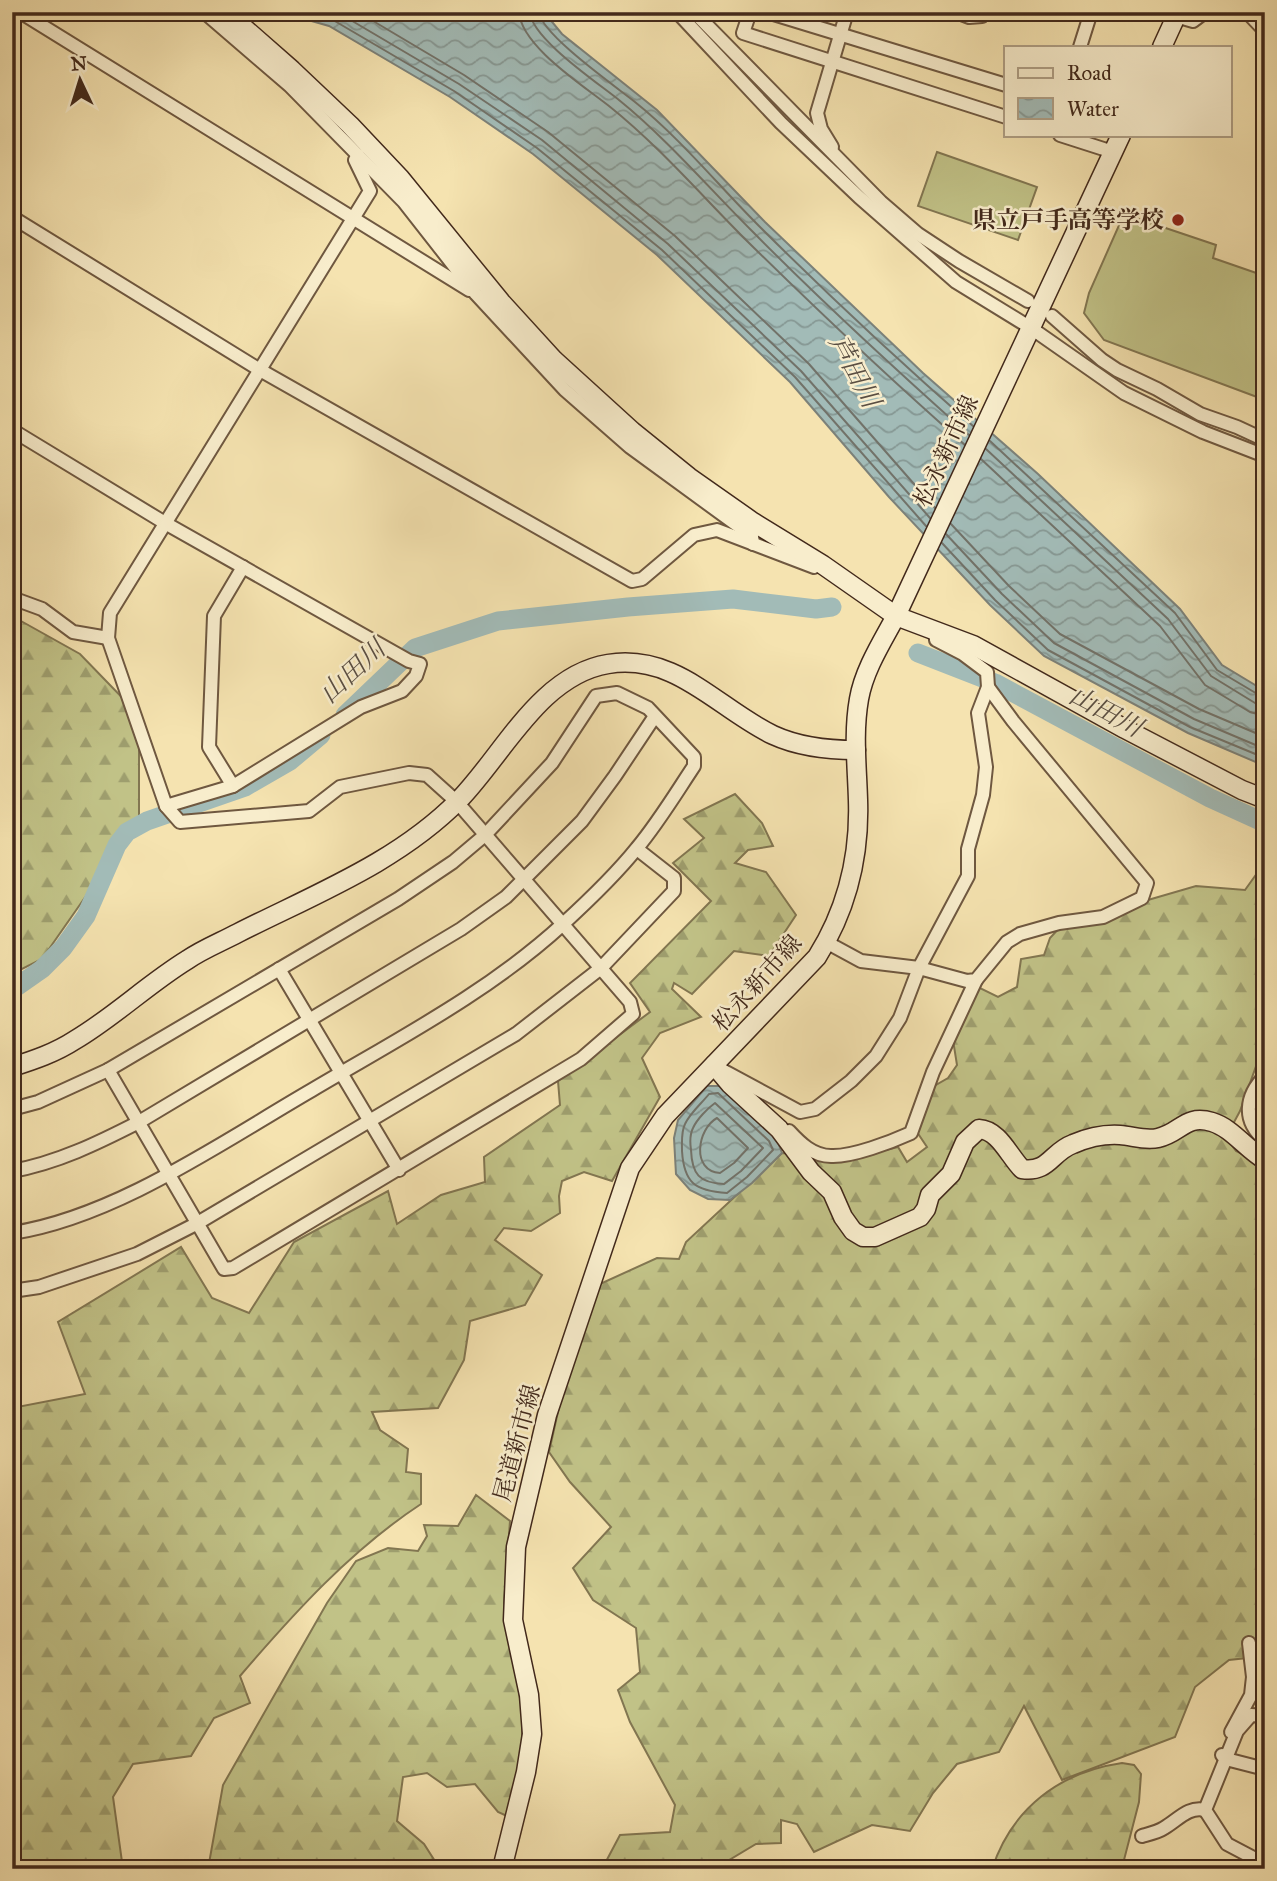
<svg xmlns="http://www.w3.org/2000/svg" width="1277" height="1881" viewBox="0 0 1277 1881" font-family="'IM FELL Great Primer','Noto Serif JP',serif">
	<defs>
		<pattern id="forest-firs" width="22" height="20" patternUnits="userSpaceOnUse" patternTransform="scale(1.75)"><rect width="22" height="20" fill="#c1c287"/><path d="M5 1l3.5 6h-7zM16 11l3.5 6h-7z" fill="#9e9e6e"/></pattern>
		<pattern id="water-waves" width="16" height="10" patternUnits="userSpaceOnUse" patternTransform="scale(1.75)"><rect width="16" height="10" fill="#a2bbb7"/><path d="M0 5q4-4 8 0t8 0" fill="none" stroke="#869894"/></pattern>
	</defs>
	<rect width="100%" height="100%" fill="#f5e3b0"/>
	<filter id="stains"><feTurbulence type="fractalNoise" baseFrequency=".00286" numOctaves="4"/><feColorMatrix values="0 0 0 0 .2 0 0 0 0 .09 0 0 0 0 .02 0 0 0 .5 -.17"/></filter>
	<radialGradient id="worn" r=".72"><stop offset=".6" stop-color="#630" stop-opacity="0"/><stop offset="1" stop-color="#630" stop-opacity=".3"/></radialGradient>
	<!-- forest -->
	<g fill="url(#forest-firs)" stroke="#827651" stroke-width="2">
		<path d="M12 616 80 654 139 715V820L42 959 12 974Z"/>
		<path d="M735 794 762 823 773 846 748 850 735 863 766 872 796 915 769 956 734 951 692 994 674 983 672 989 701 1017 660 1033 642 1058 660 1097 612 1181 584 1172 562 1181 559 1196 560 1213 531 1231 504 1228 495 1240 542 1275 525 1305 470 1321 464 1360 438 1408 372 1412 380 1430 408 1449 406 1472 421 1474V1504C351 1550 294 1613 240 1676L250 1703 214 1718 191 1756 133 1764 113 1797 123 1869H12V1408L85 1394 58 1322 181 1247 212 1298 249 1313 294 1242 388 1191 397 1224 441 1195 485 1182 484 1157 560 1105 558 1081 650 1012 630 983 711 901 673 863 704 838 684 819Z"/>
		<path d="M1265 862V992L1258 995 1265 1029V1041L1240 1111 1232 1126 1216 1123 1236 1151 1265 1165V1656L1229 1660 1195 1687 1175 1737 1062 1780 1024 1706 999 1752 957 1764 933 1793 910 1831 872 1825 814 1852 797 1824 781 1820V1843L756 1844 721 1865 719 1869H602L620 1835 670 1832 675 1805 630 1722 618 1690 640 1672 636 1628 593 1600 573 1568 611 1527 570 1482 549 1452 562 1394 600 1284 657 1258 679 1259 686 1242 782 1153 848 1159 898 1147 907 1162 927 1147 915 1129 929 1089 948 1078 957 1065 953 1040 978 987 998 997 1017 987 1021 959 1044 955 1050 938 1062 925 1196 886 1245 890Z"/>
		<path d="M476 1495 510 1521 504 1603 522 1710V1763L507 1816 498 1812 475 1784 447 1787 427 1773 403 1777 397 1821 424 1844 440 1869H208L223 1785 327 1603 356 1561 388 1548 418 1551 427 1536 424 1525 458 1526Z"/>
		<path d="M1122 1763 1134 1765 1141 1774 1139 1802 1124 1860 1119 1869H992C1012 1808 1060 1772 1122 1763Z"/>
	</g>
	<!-- pitch -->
	<g fill="#c1c287" stroke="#827651" stroke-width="2">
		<path d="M937 152 1037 187 1018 240 918 206Z"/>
		<path d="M1124 214 1216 245 1213 258 1265 276V400L1104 340 1084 313 1089 293Z"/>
	</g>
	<!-- water -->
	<g fill="url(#water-waves)" stroke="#7c8179" stroke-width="2">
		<path d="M280 12H544L562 34 657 110 765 222 923 373 1038 474 1180 609 1222 665 1265 691V766L1188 733 1044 656 990 605 889 497 790 382 657 255 533 154 450 97 329 26Z"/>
		<path d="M707 1086H722L776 1137 782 1153 752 1183 730 1200 708 1199 690 1190 676 1174 674 1138 678 1120Z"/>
	</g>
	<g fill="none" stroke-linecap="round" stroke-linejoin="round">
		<!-- shore -->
		<g stroke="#727269" stroke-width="2">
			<path d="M306 12 333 20 454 91 537 148 662 250 795 377 926 526"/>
			<path d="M337 12 459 84 542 140 668 244 801 371 930 518"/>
			<path d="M358 12 464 75 548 132 675 236 809 364 935 508"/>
			<path d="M519 12C521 46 584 86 609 106 659 146 701 195 746 240 817 310 890 379 965 445"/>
			<path d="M530 12C531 38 598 83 619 100 667 139 708 187 752 231 821 301 895 369 969 435"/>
			<path d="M539 12C541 34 615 86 635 102 680 138 718 185 759 226 828 295 900 362 973 426"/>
			<path d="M990 441 1175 613 1217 670 1259 695 1265 696"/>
			<path d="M986 449 1168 619 1211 676 1255 703 1265 705"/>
			<path d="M981 459 1160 626 1205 685 1250 712 1265 716"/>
			<path d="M951 524 1009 586 1060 634 1199 709 1265 737"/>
			<path d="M946 534 1002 594 1054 643 1194 719 1265 749"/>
			<path d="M942 543 995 600 1048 650 1190 727 1265 758"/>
			<path d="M718 1093 769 1141 773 1150 747 1177 727 1193C695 1191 684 1183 682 1151 682 1142 681 1132 685 1124 690 1113 702 1103 709 1094Z"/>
			<path d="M715 1103 763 1148 741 1171 724 1184C699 1183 692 1174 691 1150 690 1143 690 1134 693 1128 697 1119 708 1108 715 1103Z"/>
			<path d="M717 1118 748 1148 734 1163 720 1173C691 1171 697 1129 717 1118Z"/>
		</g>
		<!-- river -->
		<g stroke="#a2bbb7" stroke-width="19">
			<path d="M918 653 995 683 1210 798 1265 823"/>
			<path d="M345 715 415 648 498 621 628 607 733 599 816 609 832 607"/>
			<path d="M12 990 42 969 63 948 86 916 117 845 127 832 147 821 245 787 290 761 321 735"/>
		</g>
		<!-- street casing -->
		<g stroke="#6f5840" stroke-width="16">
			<g id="street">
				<path d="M20 12 469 290"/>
				<path d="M204 12 290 86 404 202 476 294 565 390 630 447 752 536 753 544"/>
				<path d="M677 12 781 123 859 197 956 282 1031 328 1124 393 1203 432 1265 456"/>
				<path d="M694 12 881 202 918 234 959 261 1028 301"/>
				<path d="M750 12 743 33 1006 117"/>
				<path d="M767 12 1006 85"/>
				<path d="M956 12 969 17 982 16 984 12"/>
				<path d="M1162 12 1193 21 1205 12"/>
				<path d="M1247 12 1265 31"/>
				<path d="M1080 47 1091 12"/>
				<path d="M1060 135 1113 152"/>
				<path d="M832 147 821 129 817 113 847 12"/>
				<path d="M12 217 260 370 632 581 642 579 694 535 717 530 814 567"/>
				<path d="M1052 316 1102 360 1117 370 1157 389 1200 414 1237 427 1265 440"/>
				<path d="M12 430 165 523 409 661 420 664 416 676 402 691 361 707 233 786 166 806"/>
				<path d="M12 598 42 609 73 632 108 638"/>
				<path d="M233 786 209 747 214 616 243 567"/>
				<path d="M826 942 861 961 919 968 967 981 976 980 1007 942 1020 934 1059 923 1103 917 1142 898 1147 883 1013 721 988 687"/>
				<path d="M279 969 399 1170"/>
				<path d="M108 1070 224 1269 233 1268 581 1059 633 1014 630 1002 457 802 427 775 409 773 340 787 309 811 180 822 166 806 108 638 110 613 370 191 355 160 358 155"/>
				<path d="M724 1071 800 1112 815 1109 851 1081 876 1056 900 1018 919 968 968 876V849L983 795 986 767 978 713 988 687 987 672 963 654 936 640 935 630"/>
				<path d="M1265 1076C1245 1096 1242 1121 1265 1140"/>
				<path d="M12 1109 38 1102 108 1070 398 899 453 862 485 835 552 763 596 696 617 693 648 708 694 757V766C676 793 658 823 637 848 617 873 587 902 563 924 489 992 398 1039 312 1090 222 1142 116 1217 12 1233"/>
				<path d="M789 1131C800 1143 813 1156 831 1156 852 1157 891 1142 911 1133L933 1072 976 980"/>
				<path d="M12 1171C57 1163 98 1143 139 1122L461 929 506 897 582 821 615 776 655 716"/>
				<path d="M12 1291 39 1287 137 1254 196 1224 516 1034 601 968 674 891V878L637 849"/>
				<path d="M1265 1716 1251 1715 1237 1731 1205 1810 1227 1844 1265 1864"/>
				<path d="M1231 1732 1251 1695 1253 1677 1249 1643"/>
				<path d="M1222 1755 1226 1759 1265 1769"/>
				<path d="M1142 1836C1149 1834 1158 1832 1164 1828 1178 1820 1188 1806 1205 1810"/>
			</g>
		</g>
		<!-- secondary casing -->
		<g stroke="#42291b" stroke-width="21">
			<g id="secondary">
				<path d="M226 12 292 70 350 125 400 178 501 302 554 360 632 431 689 477 753 522 823 565 896 616 973 645 1125 729 1242 790 1265 799"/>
				<path d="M1162 47 1178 12"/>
				<path d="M714 1065 730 1084 779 1129 811 1172 832 1192 843 1217 853 1231 863 1237H875L920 1217 926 1209 930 1195 951 1174 965 1142 979 1129C999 1130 1009 1156 1022 1169 1049 1173 1051 1152 1073 1144 1087 1138 1105 1134 1120 1135 1133 1136 1145 1141 1158 1138 1181 1133 1185 1114 1212 1122 1232 1128 1246 1149 1265 1160"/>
				<path d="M12 1067C34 1060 55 1053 75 1040 114 1017 148 984 187 960 203 949 221 942 238 933 315 894 398 862 459 800 503 755 540 675 608 664 676 653 717 708 773 735 799 747 828 750 856 750"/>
				<path d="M502 1869 526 1772 532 1734 529 1695 513 1620 516 1547 547 1415 630 1168 665 1116 817 957C847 909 860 858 858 800 857 766 853 733 859 699 864 670 882 642 896 616L1121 135"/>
			</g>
		</g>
		<!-- street -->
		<use href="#street" stroke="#f8edcc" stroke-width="12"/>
		<!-- secondary -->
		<use href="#secondary" stroke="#f8edcc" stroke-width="18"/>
	</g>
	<!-- markers -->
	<circle fill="#8f2418" stroke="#f8edcc" stroke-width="2.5" cx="1178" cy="220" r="7"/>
	<g text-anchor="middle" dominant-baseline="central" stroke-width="5" stroke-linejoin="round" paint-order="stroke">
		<!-- poi labels -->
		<g font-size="24" font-weight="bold" fill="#42291b" stroke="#f8edcc" text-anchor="end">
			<text x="1164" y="220">県立戸手高等学校</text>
		</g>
		<!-- street labels -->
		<g font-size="24" fill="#42291b" stroke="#f8edcc">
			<text transform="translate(946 451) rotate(-65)">松永新市線</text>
			<text transform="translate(757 983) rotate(-48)">松永新市線</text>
			<text transform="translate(517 1443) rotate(-75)">尾道新市線</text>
		</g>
		<!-- water labels -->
		<g font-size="26" font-style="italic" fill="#5a4e42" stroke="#f8edcc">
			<text transform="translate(855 371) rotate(62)">芦田川</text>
			<text transform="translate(352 671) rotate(-43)">山田川</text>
			<text transform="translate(1106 711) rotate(28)">山田川</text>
		</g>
	</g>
	<!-- margin -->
	<rect width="1277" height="1881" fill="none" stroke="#f5e3b0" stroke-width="42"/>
	<rect x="14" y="14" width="1249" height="1853" fill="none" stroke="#42291b" stroke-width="3.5"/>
	<rect x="21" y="21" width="1235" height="1839" fill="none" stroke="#42291b" stroke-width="2"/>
	<!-- legend -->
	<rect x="1004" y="46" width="228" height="91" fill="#f8edcc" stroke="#af9f85" stroke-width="2"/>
	<rect x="1018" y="68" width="35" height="10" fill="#f8edcc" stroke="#af9f85" stroke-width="2"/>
	<text x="1067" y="80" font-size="21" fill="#42291b">Road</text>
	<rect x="1018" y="98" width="35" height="21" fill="url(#water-waves)" stroke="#af9f85" stroke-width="2"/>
	<text x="1067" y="116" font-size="21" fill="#42291b">Water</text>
	<!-- north arrow -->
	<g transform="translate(80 80) rotate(356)" stroke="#f8edcc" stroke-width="5" paint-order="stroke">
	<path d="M0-5L12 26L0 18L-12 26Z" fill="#42291b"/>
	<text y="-10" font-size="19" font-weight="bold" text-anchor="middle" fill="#42291b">N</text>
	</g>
	<rect width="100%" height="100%" filter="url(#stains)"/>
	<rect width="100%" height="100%" fill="url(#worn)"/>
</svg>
